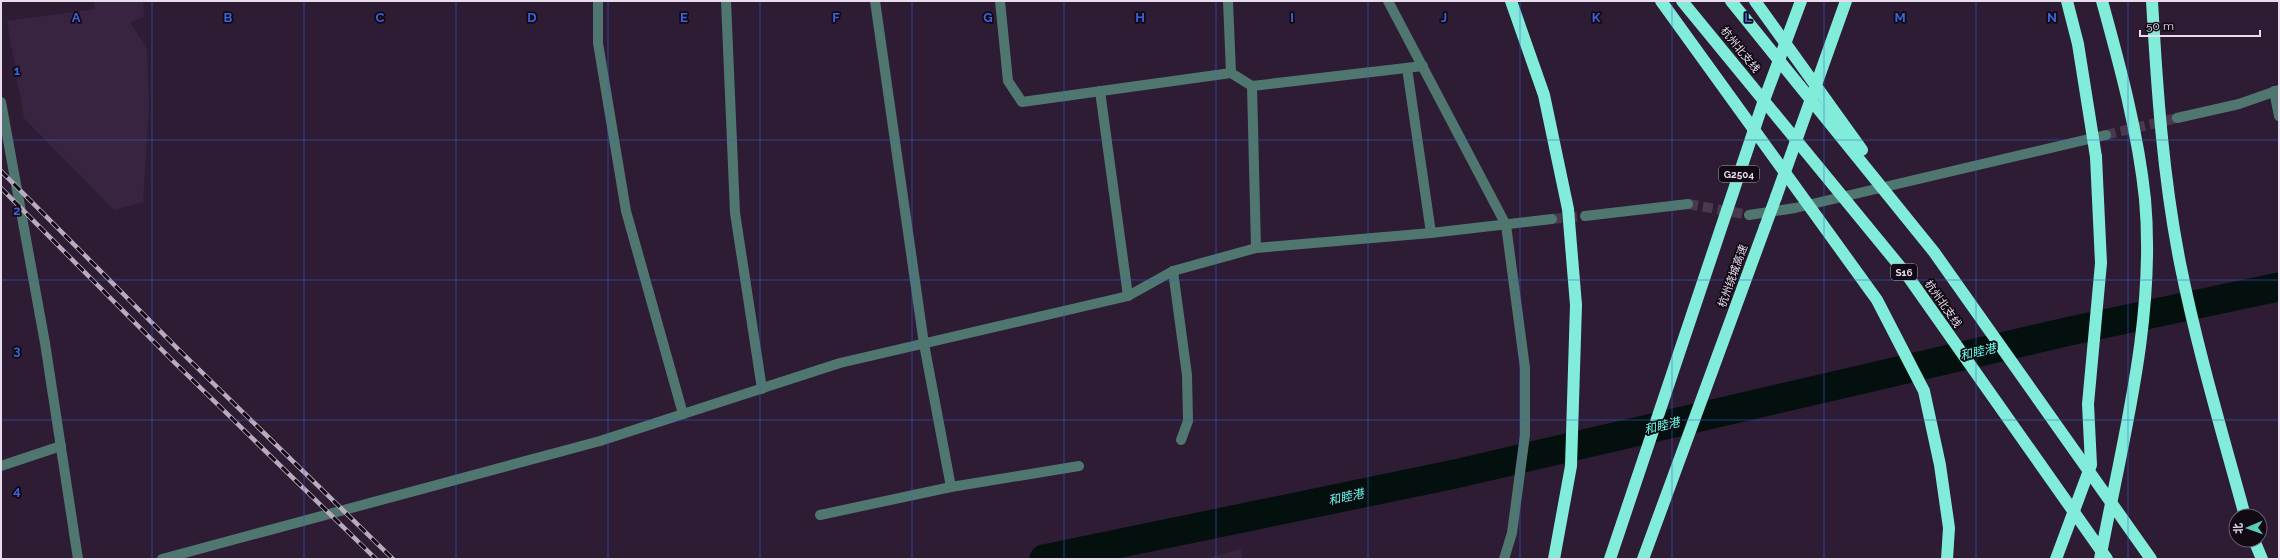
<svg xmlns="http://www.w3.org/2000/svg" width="2280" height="560" viewBox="0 0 2280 560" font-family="Raleway,'Noto Sans SC',sans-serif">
	<rect width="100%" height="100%" fill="#2d1c33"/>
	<!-- built -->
	<g fill="#382440">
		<path d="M94 1H143L144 17 130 22 147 49 149 107 143 202 114 210 24 118 7 21 95 9Z"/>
		<path d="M1241 549 1242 559H1204Z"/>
	</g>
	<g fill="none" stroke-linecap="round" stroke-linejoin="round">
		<!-- river -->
		<path stroke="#03100d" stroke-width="29" d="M1044 559 1455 474 2070 331 2279 287"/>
		<!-- minor-tunnel -->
		<g stroke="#49394f" stroke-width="10" stroke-dasharray="10 5" stroke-linecap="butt">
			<path d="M2106 135 2177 118"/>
			<path d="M1688 204 1749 215"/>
			<path d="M1552 219 1585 216"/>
		</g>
		<!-- minor -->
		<g stroke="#4f776f" stroke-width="10">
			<path d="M598 1V43L626 211 683 414"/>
			<path d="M726 1 735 213 762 389"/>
			<path d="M1000 1 1008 81 1022 102 1231 73 1252 86 1423 66"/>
			<path d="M1228 1 1231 73"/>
			<path d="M1388 1 1506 225 1525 368V435L1512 533 1504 559"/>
			<path d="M1407 68 1431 233"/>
			<path d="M1252 86 1256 248"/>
			<path d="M1100 91 1128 296"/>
			<path d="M2274 91 2279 116"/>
			<path d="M1 102 45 343 78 559"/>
			<path d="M2177 118 2239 104 2279 90"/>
			<path d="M1749 215 1795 208 2106 135"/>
			<path d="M1585 216 1688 204"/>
			<path d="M1173 271 1187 375 1188 421 1181 440"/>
			<path d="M1 466 61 446"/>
			<path d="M951 487 1079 466"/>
			<path d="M820 515 951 487 924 344 875 1"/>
			<path d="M162 559 600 441 840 363 1128 296 1173 271 1256 248 1431 233 1552 219"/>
		</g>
		<!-- highway -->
		<g stroke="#81ecda" stroke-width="12">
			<path d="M1511 1 1544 95 1568 209 1576 305 1571 466 1554 559"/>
			<path d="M2152 1C2157 89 2163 177 2180 263 2197 348 2222 432 2245 516"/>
			<path d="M1776 197 1846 1"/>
			<path d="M2254 540 2262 559"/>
			<path d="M1610 559 1763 103 1801 1"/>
			<path d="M1643 559 1765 227"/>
			<path d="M2056 559 2091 465 2088 404 2101 263 2096 157"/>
			<path d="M2100 559C2122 442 2156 320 2145 199 2138 132 2120 66 2102 1"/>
		</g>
		<!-- rail casing -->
		<g stroke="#b9acbd" stroke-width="4.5">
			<g id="rail">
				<path d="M1 171 178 349 393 559"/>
				<path d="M1 188 173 361 376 559"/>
			</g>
		</g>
		<!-- rail -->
		<use href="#rail" stroke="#110a14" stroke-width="3" stroke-dasharray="9" stroke-linecap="butt"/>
		<!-- highway-bridge -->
		<g stroke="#81ecda" stroke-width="12">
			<path d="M1661 1 1877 300 1924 391 1940 465 1949 528 1947 559"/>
			<path d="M1682 1 1907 275 2107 559"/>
			<path d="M1731 1 1934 252 2151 559"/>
			<path d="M1755 1 1862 150"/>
			<path d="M2067 1 2078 44 2096 157"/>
			<path d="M1765 227 1776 197"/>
		</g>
	</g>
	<!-- grid -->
	<path fill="none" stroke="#3b63db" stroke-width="1" stroke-opacity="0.55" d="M152 1V559M304 1V559M456 1V559M608 1V559M760 1V559M912 1V559M1064 1V559M1216 1V559M1368 1V559M1520 1V559M1672 1V559M1824 1V559M1976 1V559M2128 1V559M1 140H2279M1 280H2279M1 420H2279"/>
	<g text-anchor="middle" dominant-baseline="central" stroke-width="3.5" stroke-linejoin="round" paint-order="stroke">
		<!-- shield labels -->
		<g fill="#110a14" stroke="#a89eab" stroke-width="1">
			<rect x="1719" y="166" width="40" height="16" rx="3"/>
			<rect x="1891" y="264" width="26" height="16" rx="3"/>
		</g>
		<g font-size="10" font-weight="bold" fill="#e8ddec">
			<text x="1739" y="174">G2504</text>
			<text x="1904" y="272">S16</text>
		</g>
		<!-- street labels -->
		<g font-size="11" fill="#e8ddec" stroke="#110a14">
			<text transform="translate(1740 50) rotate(51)">杭州北支线</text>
			<text transform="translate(1733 276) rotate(-70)">杭州绕城高速</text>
			<text transform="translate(1943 304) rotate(55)">杭州北支线</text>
		</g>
		<!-- water labels -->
		<g font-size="12" font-style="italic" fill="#61fbe3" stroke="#110a14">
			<text transform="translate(1978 352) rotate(-13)">和睦港</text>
			<text transform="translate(1662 426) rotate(-13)">和睦港</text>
			<text transform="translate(1346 497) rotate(-12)">和睦港</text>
		</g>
	</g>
	<g font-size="13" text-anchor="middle" font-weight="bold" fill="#3b63db" stroke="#110a14" stroke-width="3.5" stroke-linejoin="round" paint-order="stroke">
		<text x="76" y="22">A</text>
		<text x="228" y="22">B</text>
		<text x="380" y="22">C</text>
		<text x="532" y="22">D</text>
		<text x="684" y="22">E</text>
		<text x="836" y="22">F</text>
		<text x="988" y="22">G</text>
		<text x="1140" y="22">H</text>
		<text x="1292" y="22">I</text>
		<text x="1444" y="22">J</text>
		<text x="1596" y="22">K</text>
		<text x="1748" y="22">L</text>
		<text x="1900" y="22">M</text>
		<text x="2052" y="22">N</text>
		<text x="17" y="75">1</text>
		<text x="17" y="215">2</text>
		<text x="17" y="355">3</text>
		<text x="17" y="495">4</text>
	</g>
	<!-- border -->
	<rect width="2280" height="560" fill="none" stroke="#e8ddec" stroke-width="4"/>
	<!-- north arrow -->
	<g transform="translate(2248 528) rotate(268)"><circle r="19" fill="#110a14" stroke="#675e6a"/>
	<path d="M0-3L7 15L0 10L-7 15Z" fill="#5bcebb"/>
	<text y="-6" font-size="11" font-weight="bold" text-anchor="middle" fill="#e8ddec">北</text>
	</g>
	<!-- scale -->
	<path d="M2140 30v6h120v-6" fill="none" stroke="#e8ddec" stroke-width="2"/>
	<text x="2146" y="30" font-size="12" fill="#e8ddec" stroke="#110a14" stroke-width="3" paint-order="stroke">50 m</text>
</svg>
